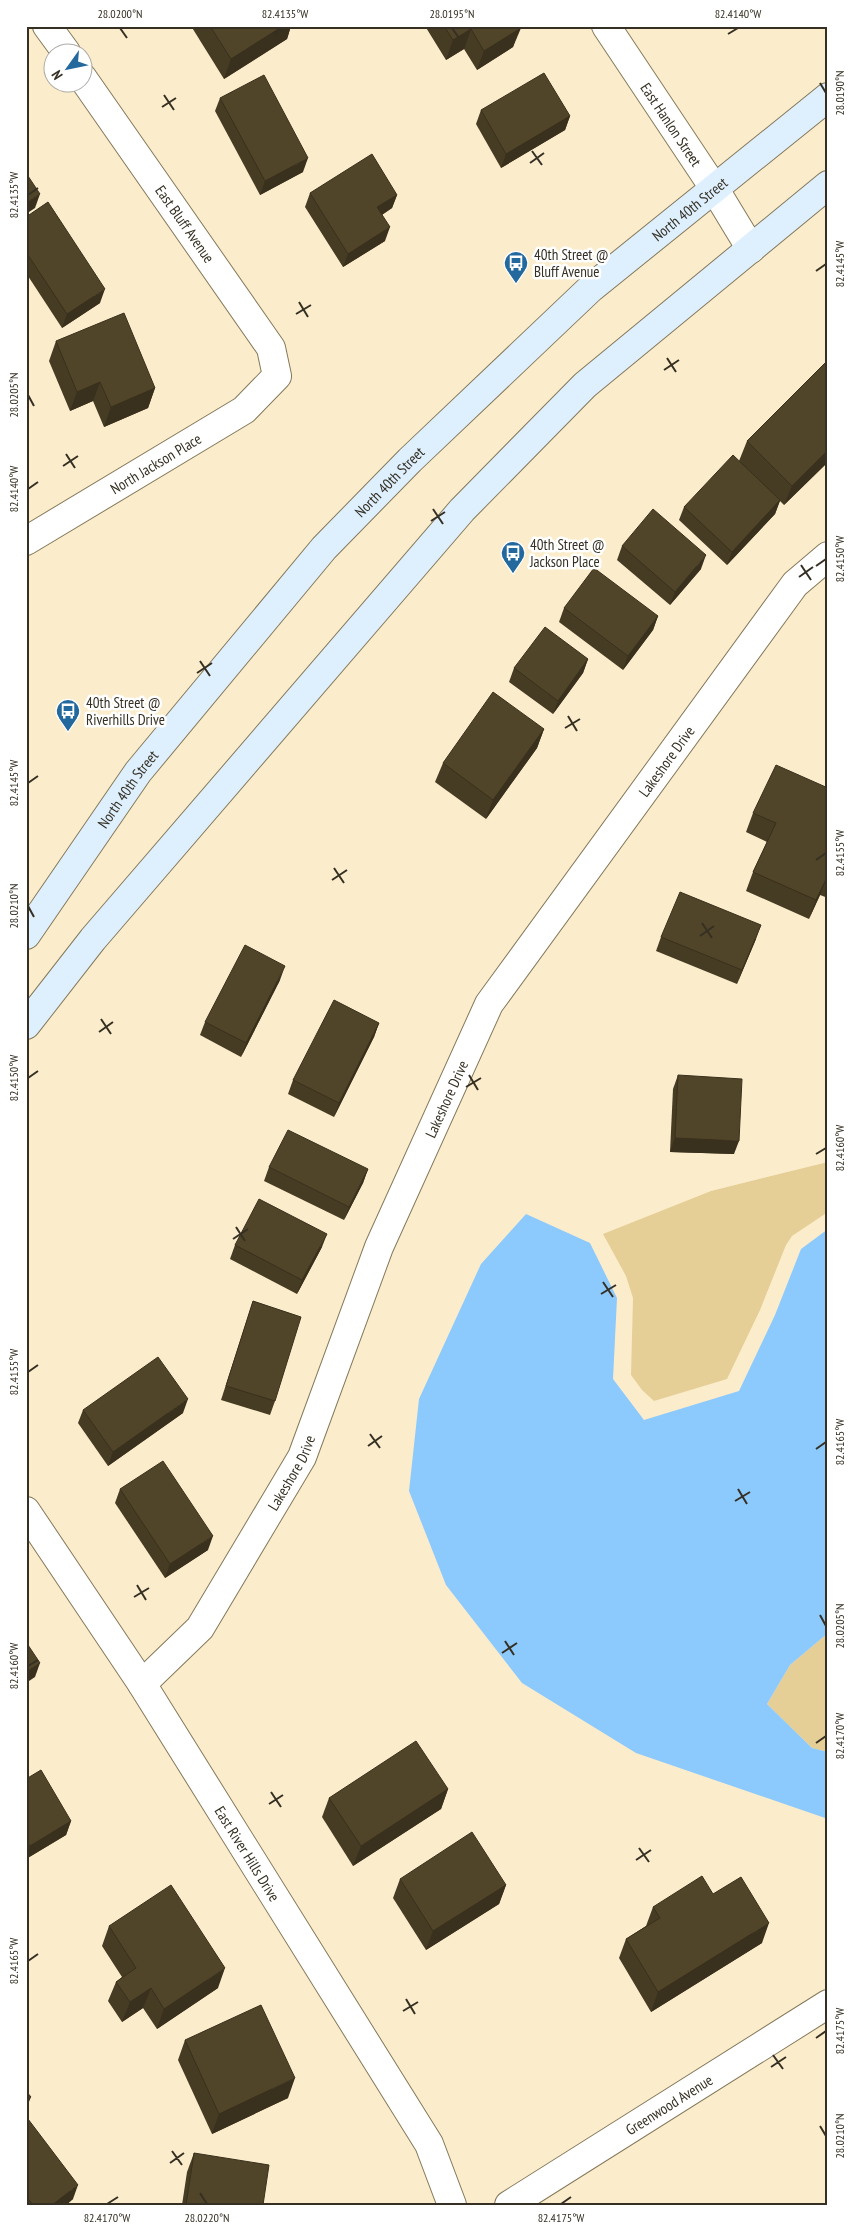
<svg xmlns="http://www.w3.org/2000/svg" width="854" height="2231" viewBox="0 0 854 2231" font-family="'PT Sans Narrow',sans-serif">
	<rect width="100%" height="100%" fill="#fbedcc"/>
	<!-- green -->
	<g fill="#e5cf97">
		<path d="M828 1162V1212L792 1236 786 1245 760 1310 727 1379 654 1401 642 1390 631 1375 633 1298 626 1276 603 1234 711 1191Z"/>
		<path d="M828 1633V1752L812 1748 767 1704 790 1665Z"/>
	</g>
	<!-- water -->
	<path fill="#8cc9fd" d="M526 1214 590 1243 617 1298 613 1379 644 1420 739 1391 775 1315 801 1249 828 1229V1633L790 1665 767 1704 812 1748 828 1752V1819L636 1753 522 1683 446 1585 409 1491 419 1399 481 1264Z"/>
	<g fill="none" stroke-linecap="round" stroke-linejoin="round">
		<!-- minor casing -->
		<g stroke="#85795b" stroke-width="30">
			<g id="minor">
				<path d="M47 26 66 52"/>
				<path id="s1" d="M606 26 714 188 751 249"/>
				<path id="s2" d="M26 541 244 410 277 376 271 348 82 77"/>
				<path id="s3" d="M26 1511 142 1684 429 2144 452 2205"/>
				<path id="s4" d="M142 1684 200 1628 302 1457 379 1247 489 1004 795 584 828 556"/>
				<path id="s5" d="M509 2205 828 2004"/>
			</g>
		</g>
		<!-- secondary casing -->
		<g stroke="#85795b" stroke-width="30">
			<g id="secondary">
				<path id="s6" d="M26 935 138 772 324 548 410 460 591 288 828 97"/>
				<path d="M26 1025 93 939 462 510 585 385 828 185"/>
			</g>
		</g>
		<!-- minor -->
		<use href="#minor" stroke="#fff" stroke-width="28"/>
		<!-- secondary -->
		<use href="#secondary" stroke="#deeffe" stroke-width="28"/>
	</g>
	<!-- wall -->
	<g fill="#463b23">
		<path d="M191 26H291L287 39 224 79Z"/>
		<path d="M425 26H520L513 47 477 70 464 49 446 60Z"/>
		<path d="M220 98 303 172 260 195 215 111Z"/>
		<path d="M481 110 570 116 565 130 501 168 476 124Z"/>
		<path d="M310 193 397 195 392 208 382 215 385 241 343 267 305 207Z"/>
		<path d="M26 217 100 303 62 328 26 273Z"/>
		<path d="M56 341 155 388 148 408 104 427 93 401 70 411 49 361Z"/>
		<path d="M747 441 828 462 784 505 780 501 775 514 727 565 679 520 684 507 739 461Z"/>
		<path d="M622 546 701 569 670 605 617 560Z"/>
		<path d="M564 608 658 616 653 630 623 670 559 622Z"/>
		<path d="M588 659 583 673 553 714 509 682 514 668Z"/>
		<path d="M544 729 537 748 486 819 435 782 443 763Z"/>
		<path d="M828 788V898L820 895 809 919 746 891 753 872 767 842 746 832 753 813Z"/>
		<path d="M661 937 756 939 737 984 656 951Z"/>
		<path d="M280 980 241 1057 200 1035 205 1022Z"/>
		<path d="M379 1023 374 1037 334 1117 288 1094 293 1080Z"/>
		<path d="M678 1075 734 1154 670 1152 673 1089Z"/>
		<path d="M269 1167 368 1169 363 1183 344 1220 264 1181Z"/>
		<path d="M235 1245 322 1247 297 1294 230 1259Z"/>
		<path d="M253 1301 275 1401 270 1415 221 1400Z"/>
		<path d="M83 1410 183 1413 108 1466 78 1423Z"/>
		<path d="M120 1489 208 1550 165 1578 115 1503Z"/>
		<path d="M26 1779 71 1821 66 1835 26 1859Z"/>
		<path d="M448 1789 441 1809 353 1866 322 1817 329 1798Z"/>
		<path d="M400 1879 506 1885 499 1904 426 1950 393 1898Z"/>
		<path d="M713 1894 762 1943 651 2012 619 1958 626 1939 646 1926 653 1907Z"/>
		<path d="M109 1926 218 1988 157 2029 143 2008 122 2022 108 2001 116 1982 122 1977 102 1946Z"/>
		<path d="M185 2040 288 2098 212 2134 178 2060Z"/>
		<path d="M26 2120 73 2199 66 2205H26Z"/>
		<path d="M194 2153 263 2205H182L187 2172Z"/>
		<path d="M828 2182V2192L826 2188Z"/>
	</g>
	<!-- shaded-wall -->
	<g fill="#39301d">
		<path d="M283 26H291L287 39 224 79 231 59Z"/>
		<path d="M521 28 513 47 477 70 484 51Z"/>
		<path d="M471 29 464 49 446 60 453 40Z"/>
		<path d="M570 116 565 130 501 168 506 154Z"/>
		<path d="M308 158 303 172 260 195 265 181Z"/>
		<path d="M40 194 35 208 26 214V203Z"/>
		<path d="M397 195 392 208 372 221 377 207Z"/>
		<path d="M390 227 385 241 343 267 348 254Z"/>
		<path d="M105 289 100 303 62 328 67 314Z"/>
		<path d="M100 382 93 401 70 411 77 392Z"/>
		<path d="M155 388 148 408 104 427 111 407Z"/>
		<path d="M828 450V462L784 505 792 486Z"/>
		<path d="M780 500 775 514 727 565 732 552Z"/>
		<path d="M706 555 701 569 670 605 675 592Z"/>
		<path d="M658 616 653 630 623 670 628 656Z"/>
		<path d="M588 659 583 673 553 714 558 701Z"/>
		<path d="M544 729 537 748 486 819 493 800Z"/>
		<path d="M828 875 820 895 809 919 816 900Z"/>
		<path d="M761 925 756 939 737 984 742 970Z"/>
		<path d="M285 966 280 980 241 1057 246 1043Z"/>
		<path d="M379 1023 374 1037 334 1117 339 1103Z"/>
		<path d="M675 1138 739 1141 734 1154 670 1152Z"/>
		<path d="M368 1169 363 1183 344 1220 349 1207Z"/>
		<path d="M327 1234 322 1247 297 1294 302 1280Z"/>
		<path d="M188 1399 183 1413 108 1466 113 1452Z"/>
		<path d="M213 1536 208 1550 165 1578 170 1564Z"/>
		<path d="M40 1663 35 1677 26 1683V1672Z"/>
		<path d="M448 1789 441 1809 353 1866 361 1846Z"/>
		<path d="M71 1821 66 1835 26 1859V1855L30 1846Z"/>
		<path d="M506 1885 499 1904 426 1950 433 1931Z"/>
		<path d="M769 1923 762 1943 651 2012 658 1992Z"/>
		<path d="M225 1968 218 1988 157 2029 164 2009Z"/>
		<path d="M151 1988 143 2008 122 2022 130 2002Z"/>
		<path d="M295 2078 288 2098 212 2134 219 2114Z"/>
		<path d="M31 2097 26 2109V2100Z"/>
		<path d="M78 2185 73 2199 66 2205H52Z"/>
	</g>
	<!-- building -->
	<g fill="#514529" stroke="#39301d">
		<path d="M210 26H283L231 59Z"/>
		<path d="M444 26H520L521 28 484 51 471 29 453 40Z"/>
		<path d="M544 73 570 116 506 154 481 110Z"/>
		<path d="M264 75 308 158 265 181 220 98Z"/>
		<path d="M372 154 397 195 377 207 390 227 348 254 310 193Z"/>
		<path d="M26 173 40 194 26 203Z"/>
		<path d="M48 202 105 289 67 314 26 252V217Z"/>
		<path d="M124 313 155 388 111 407 100 382 77 392 56 341Z"/>
		<path d="M828 360V450L792 486 747 441Z"/>
		<path d="M733 455 780 500 732 552 684 507Z"/>
		<path d="M653 509 706 555 675 592 622 546Z"/>
		<path d="M594 568 658 616 628 656 564 608Z"/>
		<path d="M545 627 588 659 558 701 514 668Z"/>
		<path d="M493 692 544 729 493 800 443 763Z"/>
		<path d="M776 765 828 788V875L816 900 753 872 776 823 753 813Z"/>
		<path d="M680 892 761 925 742 970 661 937Z"/>
		<path d="M245 945 285 966 246 1043 205 1022Z"/>
		<path d="M334 1000 379 1023 339 1103 293 1080Z"/>
		<path d="M678 1075 742 1079 739 1141 675 1138Z"/>
		<path d="M288 1130 368 1169 349 1207 269 1167Z"/>
		<path d="M259 1199 327 1234 302 1280 235 1245Z"/>
		<path d="M253 1301 301 1317 275 1401 226 1386Z"/>
		<path d="M158 1357 188 1399 113 1452 83 1410Z"/>
		<path d="M163 1461 213 1536 170 1564 120 1489Z"/>
		<path d="M26 1642 40 1663 26 1672Z"/>
		<path d="M416 1741 448 1789 361 1846 329 1798Z"/>
		<path d="M41 1770 71 1821 30 1846 26 1840V1779Z"/>
		<path d="M472 1832 506 1885 433 1931 400 1879Z"/>
		<path d="M702 1876 713 1894 741 1877 769 1923 658 1992 626 1939 660 1918 653 1907Z"/>
		<path d="M171 1885 225 1968 164 2009 151 1988 130 2002 116 1982 136 1968 109 1926Z"/>
		<path d="M261 2005 295 2078 219 2114 185 2040Z"/>
		<path d="M26 2091 31 2097 26 2100Z"/>
		<path d="M28 2119 78 2185 52 2205H33L26 2196V2120Z"/>
		<path d="M194 2153 269 2165 263 2205H186Z"/>
	</g>
	<!-- ticks -->
	<path fill="none" stroke="#353023" stroke-width="2" d="M120 28 127 38M452 28 459 38M274 34 285 28M728 34 738 28M820 83 826 93M164 95 174 110M162 107 176 98M532 151 542 165M530 163 544 153M28 195 38 188M816 271 826 264M299 302 308 317M296 314 311 305M667 358 676 372M664 370 679 360M28 395 34 406M66 454 75 468M63 466 78 456M28 489 38 482M433 509 443 524M431 521 445 512M801 565 811 580M816 566 826 559M799 577 813 567M200 661 210 676M197 673 212 663M568 716 577 731M565 728 580 719M28 783 38 776M816 860 826 853M334 868 344 883M332 880 347 870M28 906 34 917M702 923 712 938M700 936 714 926M101 1019 111 1034M99 1032 113 1022M469 1075 478 1090M28 1078 38 1071M466 1087 481 1078M816 1154 826 1148M236 1227 245 1241M233 1239 248 1229M603 1282 613 1297M601 1294 616 1285M28 1372 38 1365M370 1434 380 1448M368 1446 382 1436M816 1449 826 1442M738 1489 747 1504M735 1501 750 1492M137 1585 146 1600M134 1597 149 1588M820 1615 826 1626M505 1641 514 1655M502 1653 517 1643M28 1666 38 1660M816 1743 826 1736M271 1792 281 1807M269 1804 283 1795M639 1848 649 1862M636 1860 651 1850M28 1961 38 1954M406 1999 415 2014M403 2011 418 2002M816 2038 826 2031M773 2055 783 2069M771 2067 786 2057M820 2126 826 2136M172 2151 182 2165M170 2163 184 2153M200 2193 207 2204M107 2204 118 2197M561 2204 571 2197"/>
	<!-- icons -->
	<defs>
		<g id="bus-pin" transform="scale(1.25)"><path d="M0 17L-7.5 6A9.5 9.5 0 1 1 7.5 6Z" fill="#23699e" stroke="#fff"/><path d="M-5-6H5V4H4V6H2V4H-2V6H-4V4H-5ZM-3.5-4V0h7V-4ZM-3.5 1.2v1.5H-2V1.2ZM2 1.2v1.5H3.5V1.2Z" fill="#fff"/></g>
	</defs>
	<g fill-rule="evenodd">
		<use href="#bus-pin" x="516" y="263"/>
		<use href="#bus-pin" x="513" y="553"/>
		<use href="#bus-pin" x="68" y="711"/>
	</g>
	<g text-anchor="middle" dominant-baseline="central" stroke-width="5" stroke-linejoin="round" paint-order="stroke">
		<!-- street labels -->
		<g font-size="15" fill="#353023" stroke="#fff">
			<text stroke="none"><textPath href="#s1" startOffset="118">East Hanlon Street</textPath></text>
			<text stroke="none"><textPath href="#s6" startOffset="988">North 40th Street</textPath></text>
			<text transform="translate(185 224) rotate(55)">East Bluff Avenue</text>
			<text stroke="none"><textPath href="#s2" startOffset="151">North Jackson Place</textPath></text>
			<text stroke="none"><textPath href="#s6" startOffset="582">North 40th Street</textPath></text>
			<text stroke="none"><textPath href="#s4" startOffset="1071">Lakeshore Drive</textPath></text>
			<text stroke="none"><textPath href="#s6" startOffset="178">North 40th Street</textPath></text>
			<text stroke="none"><textPath href="#s4" startOffset="666">Lakeshore Drive</textPath></text>
			<text stroke="none"><textPath href="#s4" startOffset="261">Lakeshore Drive</textPath></text>
			<text stroke="none"><textPath href="#s3" startOffset="408">East River Hills Drive</textPath></text>
			<text stroke="none"><textPath href="#s5" startOffset="189">Greenwood Avenue</textPath></text>
		</g>
		<!-- poi labels -->
		<g font-size="15" fill="#353023" stroke="#fff" text-anchor="start">
			<text x="534" y="254">40th Street @<tspan x="534" dy="17">Bluff Avenue</tspan></text>
			<text x="530" y="544">40th Street @<tspan x="530" dy="17">Jackson Place</tspan></text>
			<text x="86" y="702">40th Street @<tspan x="86" dy="17">Riverhills Drive</tspan></text>
		</g>
	</g>
	<!-- border -->
	<rect width="854" height="2231" fill="none" stroke="#ffffff" stroke-width="55"/>
	<!-- north arrow -->
	<g transform="translate(68 68) rotate(237)"><circle r="24" fill="#ffffff" stroke="#aeaca7"/>
	<path d="M0-4L9 19L0 12L-9 19Z" fill="#23699e"/>
	<text y="-8" font-size="14" font-weight="bold" text-anchor="middle" fill="#353023">N</text>
	</g>
	<rect x="28" y="28" width="798" height="2176" fill="none" stroke="#353023" stroke-width="2"/>
	<g font-size="12" text-anchor="middle" fill="#353023">
		<text x="120" y="18">28.0200°N</text>
		<text x="285" y="18">82.4135°W</text>
		<text x="452" y="18">28.0195°N</text>
		<text x="738" y="18">82.4140°W</text>
		<text transform="translate(840 93) rotate(-90)" y="4">28.0190°N</text>
		<text transform="translate(14 195) rotate(-90)" y="4">82.4135°W</text>
		<text transform="translate(840 264) rotate(-90)" y="4">82.4145°W</text>
		<text transform="translate(14 395) rotate(-90)" y="4">28.0205°N</text>
		<text transform="translate(14 489) rotate(-90)" y="4">82.4140°W</text>
		<text transform="translate(840 559) rotate(-90)" y="4">82.4150°W</text>
		<text transform="translate(14 783) rotate(-90)" y="4">82.4145°W</text>
		<text transform="translate(840 853) rotate(-90)" y="4">82.4155°W</text>
		<text transform="translate(14 906) rotate(-90)" y="4">28.0210°N</text>
		<text transform="translate(14 1078) rotate(-90)" y="4">82.4150°W</text>
		<text transform="translate(840 1148) rotate(-90)" y="4">82.4160°W</text>
		<text transform="translate(14 1372) rotate(-90)" y="4">82.4155°W</text>
		<text transform="translate(840 1442) rotate(-90)" y="4">82.4165°W</text>
		<text transform="translate(840 1626) rotate(-90)" y="4">28.0205°N</text>
		<text transform="translate(14 1666) rotate(-90)" y="4">82.4160°W</text>
		<text transform="translate(840 1736) rotate(-90)" y="4">82.4170°W</text>
		<text transform="translate(14 1961) rotate(-90)" y="4">82.4165°W</text>
		<text transform="translate(840 2031) rotate(-90)" y="4">82.4175°W</text>
		<text transform="translate(840 2136) rotate(-90)" y="4">28.0210°N</text>
		<text x="107" y="2222">82.4170°W</text>
		<text x="207" y="2222">28.0220°N</text>
		<text x="561" y="2222">82.4175°W</text>
	</g>
</svg>
